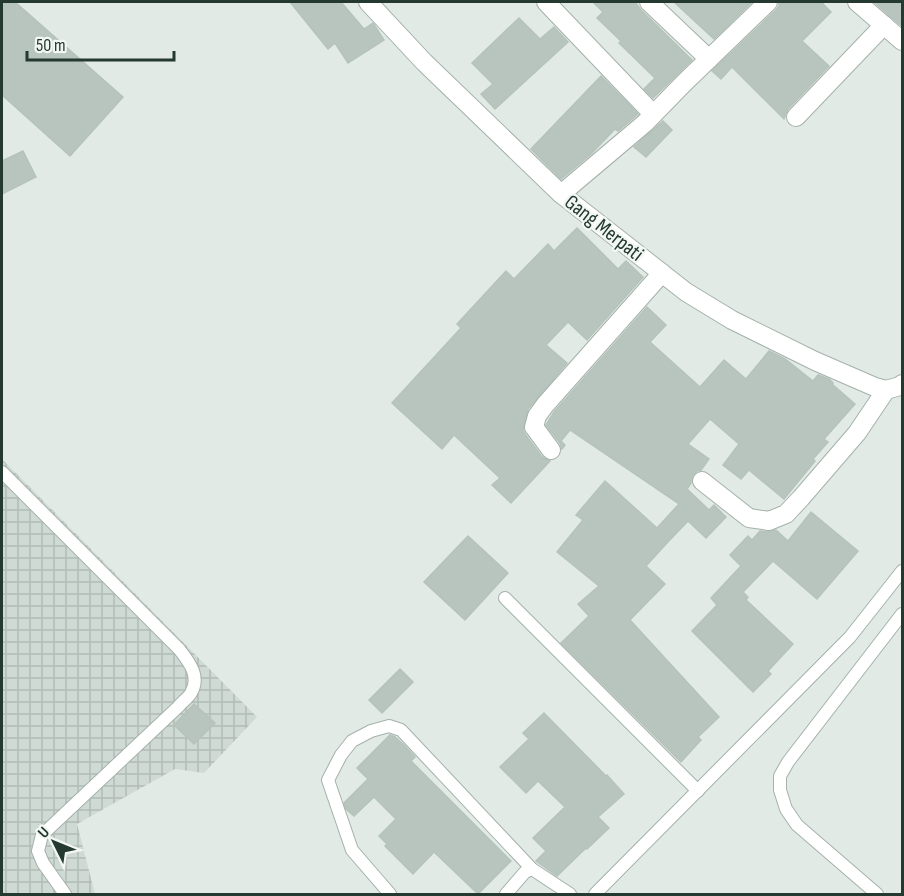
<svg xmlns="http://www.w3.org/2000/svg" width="904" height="896" viewBox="0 0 904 896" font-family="'Sofia Sans Condensed',sans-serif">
	<defs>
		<pattern id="industrial-grid" width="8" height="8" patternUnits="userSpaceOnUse" patternTransform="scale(1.5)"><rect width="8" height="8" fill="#d0dad4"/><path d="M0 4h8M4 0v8" fill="none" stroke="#b2bcb6"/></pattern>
	</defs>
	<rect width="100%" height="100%" fill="#e2eae5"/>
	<!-- industrial -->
	<path fill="url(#industrial-grid)" d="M2 459 257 717 204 773 175 769 77 824 95 894H2Z"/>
	<!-- building -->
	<g fill="#b7c5be" stroke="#b5c3bb" stroke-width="1.5">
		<path d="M2 2H15L123 97 70 156 2 95Z"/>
		<path d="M290 2H341L364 29 373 23 384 40 348 63 335 43 328 49Z"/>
		<path d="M593 2H635L641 10 692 60 653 98 644 89 655 78 619 43 621 41 597 18 603 12Z"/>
		<path d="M674 2H752L714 39Z"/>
		<path d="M779 2H821L831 12 802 41 829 66 788 109 784 119 732 67 721 79 712 71 776 10 779 6Z"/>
		<path d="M874 2H903V27L891 17Z"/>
		<path d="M519 18 540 39 554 27 568 42 495 109 481 94 493 84 472 63Z"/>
		<path d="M601 76 638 114 618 131 615 129 591 154 561 179 531 149Z"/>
		<path d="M663 121 672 130 646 157 634 147Z"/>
		<path d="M23 151 36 177 2 194V161Z"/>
		<path d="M577 228 618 269 626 261 643 277 587 340 568 322 546 345 567 363 528 409 523 429 525 434 542 457 550 461 511 503 492 485 500 478 454 435 442 449 392 403 461 328 457 324 506 271 514 279 548 244 554 251Z"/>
		<path d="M647 307 666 325 650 342 700 387 724 360 746 379 769 351 785 359 813 381 818 375 829 379 833 383 832 384 855 404 824 439 828 442 813 459 815 461 784 499 749 470 741 479 723 465 739 444 710 419 688 444 709 459 701 470 697 471 693 475 691 479V483L687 489 709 510 714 505 726 517 706 538 688 521 667 543 646 566 665 584 630 620 719 717 698 737 701 740 681 762 561 643 589 616 578 604 599 586 557 552 583 520 576 515 605 481 657 528 679 504 570 430 561 441 565 445 562 449 560 443 546 425 554 412Z"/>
		<path d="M811 512 858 551 817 599 773 561 743 592 748 597 746 600 793 644 768 671 771 674 753 692 692 631 717 605 711 598 741 566 730 555 748 536 752 540 760 531 768 532 776 530 788 541Z"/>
		<path d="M468 536 508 573 465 620 424 582Z"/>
		<path d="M400 669 413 682 382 713 369 700Z"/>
		<path d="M194 704 215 723 194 744 174 725Z"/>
		<path d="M544 713 606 776 607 775 624 794 598 817 609 828 587 849 586 848 557 876 536 861 546 851 533 838 565 807 538 781 526 793 500 767 529 739 523 733Z"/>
		<path d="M390 735 395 737 405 746 415 757 411 761 511 861 478 894 434 852 413 874 385 846 387 844 379 836 396 819 374 797 354 816 346 809 344 803 368 779 357 768Z"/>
	</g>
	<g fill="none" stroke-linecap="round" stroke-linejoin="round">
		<!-- service casing -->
		<g stroke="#a5b1ab" stroke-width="14">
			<g id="service">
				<path d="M2 472 179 649C189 662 201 676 191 693 188 698 182 702 178 707L42 835 38 851 43 863 65 894"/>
				<path d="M505 598 698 791"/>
				<path d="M390 894 352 850 328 780 341 755 352 741 371 731 389 726 401 730 532 869 570 894"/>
				<path d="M506 894 525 872 532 869"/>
				<path d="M595 894 850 637 902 571"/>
				<path d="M877 894 797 825 786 809 780 790V776L788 762 902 614"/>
			</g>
		</g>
		<!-- minor casing -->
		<g stroke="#a5b1ab" stroke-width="20">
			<g id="minor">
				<path d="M368 2 424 62 561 194 686 292 732 320 815 361 875 387 886 390"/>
				<path d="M546 2 653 114"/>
				<path d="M649 2 709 59"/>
				<path d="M857 2 902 41"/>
				<path d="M796 117 884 25"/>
				<path d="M561 194 645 123 684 83 768 2"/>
				<path d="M551 450 534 427 537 416 545 405 662 273"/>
				<path d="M702 481 749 518 769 521 786 514 801 498 857 433 886 390 900 386 902 384"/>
			</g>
		</g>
		<!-- service -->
		<use href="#service" stroke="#fff" stroke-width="12"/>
		<!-- minor -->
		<use href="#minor" stroke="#fff" stroke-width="18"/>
	</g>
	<g text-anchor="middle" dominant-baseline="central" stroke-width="4.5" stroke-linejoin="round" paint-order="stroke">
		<!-- street labels -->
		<g font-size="21" fill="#243930" stroke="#f2f7f4">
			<text transform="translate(604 228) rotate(38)">Gang Merpati</text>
		</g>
	</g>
	<!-- border -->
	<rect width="904" height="896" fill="none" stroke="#243930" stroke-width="6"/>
	<!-- north arrow -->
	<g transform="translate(54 842) rotate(313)" stroke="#f2f7f4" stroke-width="4.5" paint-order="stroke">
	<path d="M0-4.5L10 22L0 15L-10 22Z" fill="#243930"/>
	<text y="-9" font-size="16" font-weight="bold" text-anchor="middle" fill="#243930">U</text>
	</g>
	<!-- scale -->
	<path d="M27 51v9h147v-9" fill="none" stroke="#243930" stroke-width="3"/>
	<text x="36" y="51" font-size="18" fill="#243930" stroke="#f2f7f4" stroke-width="4.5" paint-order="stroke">50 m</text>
</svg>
